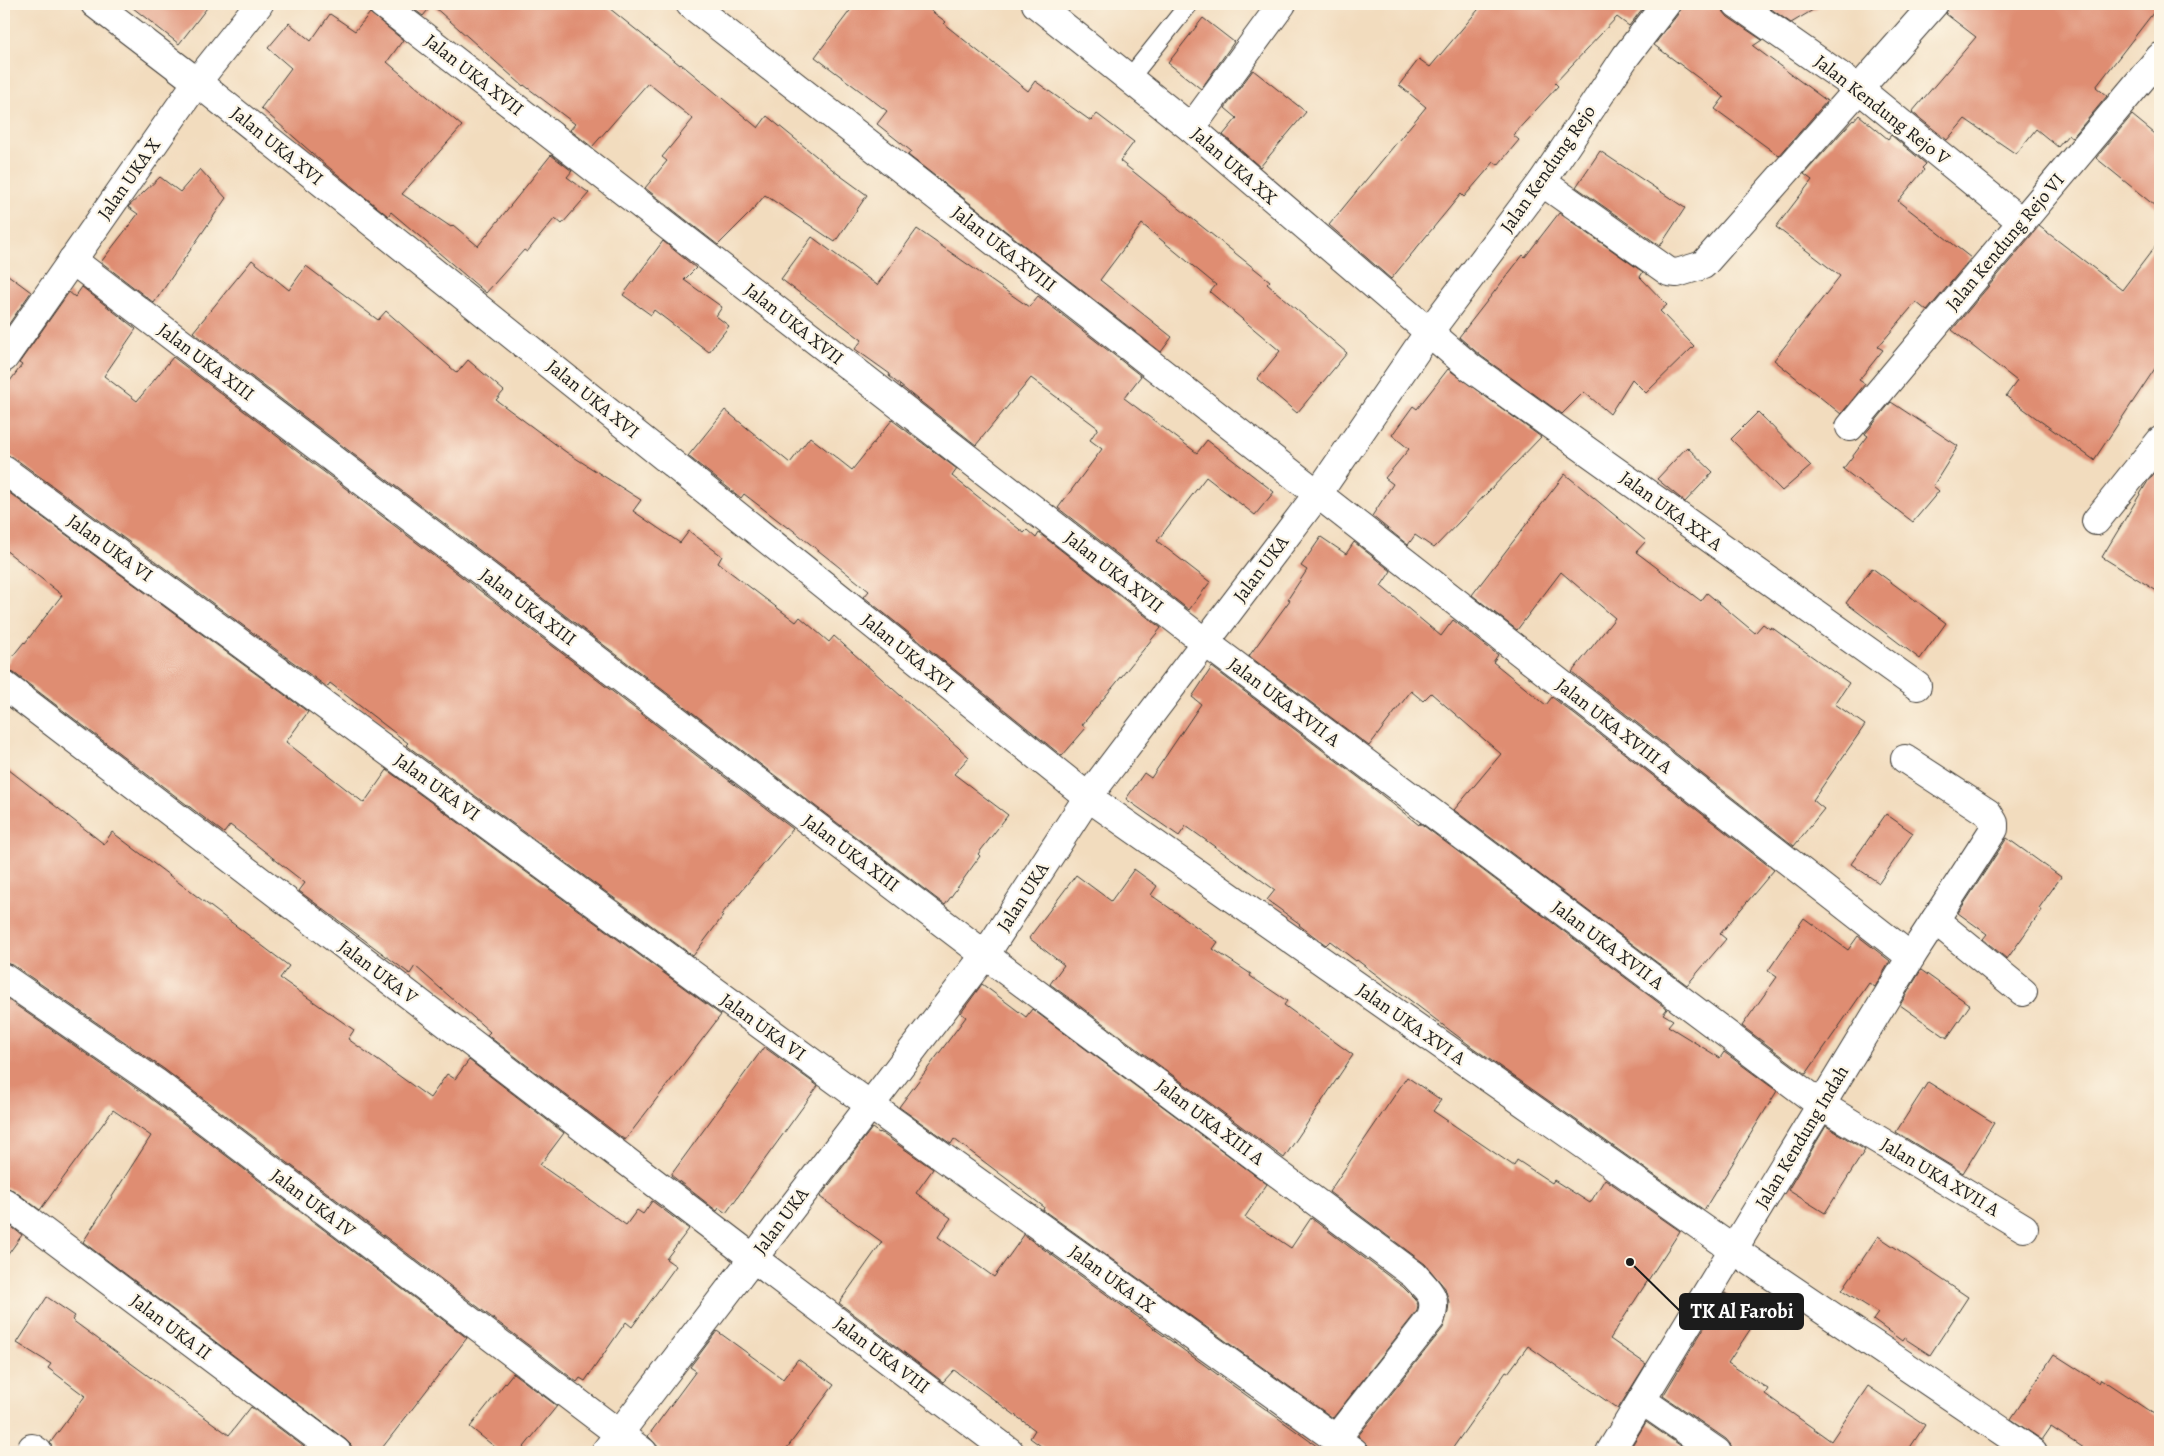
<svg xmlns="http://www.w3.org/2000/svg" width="2164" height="1456" viewBox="0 0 2164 1456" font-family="Alegreya,serif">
	<rect width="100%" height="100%" fill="#fcf5e5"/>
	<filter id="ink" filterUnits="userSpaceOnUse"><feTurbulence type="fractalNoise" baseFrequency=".02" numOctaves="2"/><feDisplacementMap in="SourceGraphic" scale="10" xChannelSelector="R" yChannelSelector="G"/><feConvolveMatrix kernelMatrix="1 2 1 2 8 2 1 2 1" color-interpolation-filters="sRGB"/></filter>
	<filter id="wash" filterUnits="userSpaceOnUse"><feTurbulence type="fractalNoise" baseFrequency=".0096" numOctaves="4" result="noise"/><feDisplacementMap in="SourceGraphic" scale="20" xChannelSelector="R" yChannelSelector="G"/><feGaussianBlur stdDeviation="1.12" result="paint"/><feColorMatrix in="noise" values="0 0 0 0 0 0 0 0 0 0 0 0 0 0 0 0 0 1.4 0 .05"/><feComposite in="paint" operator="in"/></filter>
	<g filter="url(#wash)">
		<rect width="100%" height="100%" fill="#f2dcbe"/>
		<g id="blocks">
			<!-- building -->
			<g fill="#df8d72">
				<path d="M128 4H210L179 44Z"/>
				<path d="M407 4H604L680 65 681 64 758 128 767 116 838 174 867 195 835 242 765 195 751 212 718 245 645 188 667 161 662 157 693 119 648 83 592 147 570 130 575 124 524 85 523 86 432 5 423 16Z"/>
				<path d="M855 4H922L946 22 944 24 1028 91 1035 81 1091 121 1097 114 1134 142 1120 161 1270 281 1267 284 1347 353 1297 413 1257 379 1280 351 1210 292 1216 285 1142 224 1100 280 1172 337 1161 352 908 155 911 151 877 124 887 111 815 57Z"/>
				<path d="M1483 4H1646L1629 26 1617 17 1555 83 1558 86 1513 135 1519 140 1498 165 1494 162 1464 197 1461 194 1391 279 1329 225 1426 107 1399 85 1419 59 1430 67Z"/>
				<path d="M1681 4H1722L1723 11 1728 17 1762 40 1753 46 1827 101 1779 156 1715 109 1724 97 1654 45 1678 14Z"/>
				<path d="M1764 4H1823L1791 23Z"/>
				<path d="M1949 4H2160L2096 87 2107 96 2072 138 2068 135 2058 147 2036 129 2016 154 1965 119 1947 140 1912 112 1976 37 1946 14Z"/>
				<path d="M370 13 403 40 387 62 462 126 402 194 451 227 453 225 478 246 551 155 572 171 567 177 589 193 562 224 555 218 527 252 524 250 486 293 391 212 388 216 320 160 261 108 291 68 268 48 289 23 311 41 330 14 355 31Z"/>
				<path d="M1203 18 1234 42 1201 89 1168 63Z"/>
				<path d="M1253 70 1306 112 1260 167 1223 135 1237 118 1225 108Z"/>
				<path d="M1859 115 1888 139 1891 135 1926 164 1922 168 1924 170 1898 201 1971 258 1927 311 1916 302 1878 347 1883 350 1859 380 1865 384 1841 414 1774 360 1840 276 1776 227 1812 180 1804 174 1853 120 1854 121Z"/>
				<path d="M2132 115 2160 138V210L2096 158Z"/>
				<path d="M1600 151 1685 208 1660 246 1576 187Z"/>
				<path d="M200 169 226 198 154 303 101 262 138 214 128 207 160 177 180 192Z"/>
				<path d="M1559 213 1643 272 1640 277 1667 305 1660 311 1694 346 1646 393 1632 379 1610 414 1584 392 1562 414 1481 356 1459 337 1523 255 1525 257Z"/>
				<path d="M2039 226 2122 290 2160 240V361L2094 460 2006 396 2017 381 1952 330Z"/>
				<path d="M917 229 1029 307 1038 296 1141 376 1124 398 1197 453 1207 440 1274 492 1255 515 1206 477 1157 541 1210 582 1189 610 1058 508 1102 449 1090 440 1098 428 1031 378 976 445 912 395 889 376 890 374 855 349 862 340 781 279 812 237 877 285Z"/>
				<path d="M663 241 696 268 684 280 722 307 716 316 729 326 709 352 654 310 651 315 623 295Z"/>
				<path d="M252 260 289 290 306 266 378 320 386 311 457 373 468 360 504 391 496 400 566 452 641 500 633 511 680 543 689 531 722 556 718 563 796 622 800 617 829 642 834 636 969 757 954 774 1008 815 978 854 980 856 945 905 193 332Z"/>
				<path d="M4 272 31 292 4 331Z"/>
				<path d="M82 287 136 329 104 376 137 401 173 357 793 829 721 915 723 916 693 956 406 745 408 743 330 683 327 687 13 457 4 455V389L22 365 19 363 69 292 75 297Z"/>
				<path d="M1448 369 1541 437 1434 548 1415 535 1408 545 1372 516 1393 484 1385 478 1409 449 1392 435 1413 406 1417 409Z"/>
				<path d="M1891 402 1958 446 1933 486 1939 491 1913 522 1843 469 1868 436 1865 434Z"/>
				<path d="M725 410 790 463 810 437 852 470 892 420 957 469 952 476 1024 533 1027 530 1036 538 1039 533 1161 628 1082 725 1086 728 1062 756 864 597 869 591 789 527 788 528 744 494 741 498 688 456Z"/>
				<path d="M1758 412 1811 466 1782 491 1731 439Z"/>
				<path d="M1687 447 1713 472 1685 502 1657 479Z"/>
				<path d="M2160 466V593L2102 557 2148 481Z"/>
				<path d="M1565 474 1646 541 1636 552 1701 601 1707 593 1755 633 1763 624 1770 629 1771 627 1849 683 1835 704 1865 725 1813 800 1824 809 1794 846 1572 672 1615 618 1561 572 1517 630 1472 595Z"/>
				<path d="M4 489 308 712 286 742 364 803 387 770 721 1015 625 1140 487 1035 490 1032 415 966 410 974 299 891 305 883 259 847 230 825 224 833 14 673 4 670V667L24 642 25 643 62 595 4 549Z"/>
				<path d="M1321 537 1346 554 1354 542 1391 571 1381 586 1441 636 1453 620 1498 655 1493 662 1546 705 1552 697 1774 870 1720 934 1726 939 1687 985 1454 810 1501 754 1431 693 1423 701 1411 691 1369 746 1249 656 1290 600 1288 599 1307 570 1301 566Z"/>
				<path d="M1872 568 1946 623 1920 659 1846 603Z"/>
				<path d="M1212 667 1374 789 1419 825 1420 823 1667 1009 1663 1014 1673 1020 1668 1026 1720 1058 1724 1052 1777 1091 1704 1210 1472 1047 1357 960 1356 961 1330 941 1326 945 1311 934 1299 925 1300 924 1267 900 1275 890 1186 826 1179 836 1126 799 1144 773 1151 778 1201 704 1192 697Z"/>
				<path d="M4 766 104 844 112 832 289 966 280 978 354 1030 348 1039 430 1098 447 1074 455 1079 469 1060 564 1133 540 1165 626 1225 637 1210 643 1214 652 1201 689 1229 666 1259 676 1266 632 1327 626 1322 585 1381 580 1378 577 1382 164 1069 13 965 4 963Z"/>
				<path d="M1886 814 1913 833 1879 883 1851 864Z"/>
				<path d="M2007 838 2061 877 2039 908 2042 910 2007 959 1983 939 1987 934 1958 913Z"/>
				<path d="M1134 869 1157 886 1151 895 1218 942 1213 949 1251 974 1250 976 1287 1001 1284 1005 1353 1055 1284 1158 1050 984 1064 965 1029 938 1076 875 1111 901Z"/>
				<path d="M1804 918 1848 950 1858 936 1890 961 1875 987 1869 983 1806 1074 1742 1026 1777 977 1768 971Z"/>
				<path d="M1921 970 1970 1005 1947 1038 1900 1005Z"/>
				<path d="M982 984 1026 1017 1032 1009 1267 1184 1245 1217 1291 1248 1311 1218 1403 1287 1415 1299 1418 1305 1417 1311 1333 1418 1043 1210 1044 1207 954 1139 951 1144 899 1107 966 1017 961 1013Z"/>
				<path d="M4 997 146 1095 467 1338 379 1452H352L351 1445 346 1440 83 1242 151 1136 113 1110 40 1210 13 1190 4 1187Z"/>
				<path d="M764 1047 818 1086 726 1213 719 1208 717 1211 671 1175Z"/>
				<path d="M1407 1077 1441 1100 1433 1111 1514 1166 1517 1160 1552 1183 1554 1180 1590 1203 1605 1179 1680 1231 1610 1339 1646 1364 1618 1409 1528 1346 1508 1373 1506 1372 1450 1452H1369L1368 1445 1358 1436 1443 1328 1448 1312 1449 1302 1445 1288 1425 1264 1329 1192Z"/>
				<path d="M1928 1082 1994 1123 1963 1173 1896 1132Z"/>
				<path d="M1826 1126 1865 1150 1825 1213 1788 1190Z"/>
				<path d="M872 1128 879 1133 880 1132 933 1169 916 1193 951 1218 938 1237 994 1277 1024 1235 1325 1452H1049L1030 1438 1035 1430 954 1370 943 1382 839 1303 882 1242 820 1197Z"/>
				<path d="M4 1221 22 1235 4 1260Z"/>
				<path d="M1878 1236 1968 1297 1930 1355 1904 1338 1902 1341 1873 1320 1878 1313 1842 1290Z"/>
				<path d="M1725 1293 1759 1316 1728 1363 1768 1389 1765 1394 1831 1441 1868 1386 1925 1425 1907 1452H1732L1731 1445 1726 1439 1663 1396Z"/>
				<path d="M47 1297 75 1316 72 1320 229 1435 251 1407 311 1452H54L50 1443 85 1396 48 1368 51 1364 17 1343Z"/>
				<path d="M717 1331 783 1379 798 1359 834 1385 784 1452H663L648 1436 696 1371 690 1367Z"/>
				<path d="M2054 1354 2099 1383 2101 1379 2160 1418V1452H2089L2051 1427 2042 1440 2011 1419Z"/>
				<path d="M513 1373 557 1406 520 1452H501L470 1427Z"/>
				<path d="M1646 1422 1690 1452H1628Z"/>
			</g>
		</g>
	</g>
	<g filter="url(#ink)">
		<use href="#blocks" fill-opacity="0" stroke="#3c3934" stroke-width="1"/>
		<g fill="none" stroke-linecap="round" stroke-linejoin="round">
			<!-- service casing -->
			<g stroke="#3c3934" stroke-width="20">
				<path id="service" d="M1129 79 1189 4"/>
			</g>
			<!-- minor casing -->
			<g stroke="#3c3934" stroke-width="30">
				<g id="minor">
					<path d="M95 4 197 82 1088 797 1734 1250 2033 1452"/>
					<path d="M382 4 1206 643 1821 1105 2024 1228"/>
					<path d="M690 4 1911 957"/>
					<path d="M1036 4 1191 128 1471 368 1917 686"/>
					<path d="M1737 4 1859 89 2022 222"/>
					<path d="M1191 128 1282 4"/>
					<path d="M1542 182 1669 272 1677 273 1703 265 1934 4"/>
					<path d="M72 260 985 955 1414 1275C1428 1291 1438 1296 1431 1318L1335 1440"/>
					<path d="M4 358 197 82 259 4"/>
					<path d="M1850 427 2160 57"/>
					<path d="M4 470 870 1105 1354 1452"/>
					<path d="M2096 521 2160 441"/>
					<path d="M4 685 753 1258 1010 1452"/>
					<path d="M1935 920 2023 992"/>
					<path d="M4 978 155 1082 643 1452"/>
					<path d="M4 1202 337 1452"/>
					<path d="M1643 1401 1717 1452"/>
					<path d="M32 1448 38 1452"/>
					<path d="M605 1452 985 955 1088 797 1317 495 1429 332 1542 182 1626 56 1666 4"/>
					<path d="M1610 1452 1911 957 1994 829V823L1988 813 1905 759"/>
				</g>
			</g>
			<!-- service -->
			<use href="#service" stroke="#fff" stroke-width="18"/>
			<!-- minor -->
			<use href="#minor" stroke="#fff" stroke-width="28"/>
		</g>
	</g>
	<g text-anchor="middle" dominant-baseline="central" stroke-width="4.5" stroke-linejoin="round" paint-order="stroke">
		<!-- street labels -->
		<g font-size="19" fill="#1c1c1c" stroke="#fcf5e5">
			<text transform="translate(474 75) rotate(38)">Jalan UKA XVII</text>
			<text transform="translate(1882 110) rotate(38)">Jalan Kendung Rejo V</text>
			<text transform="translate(277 146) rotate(39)">Jalan UKA XVI</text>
			<text transform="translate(1234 166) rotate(41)">Jalan UKA XX</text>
			<text transform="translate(1548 169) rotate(-55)">Jalan Kendung Rejo</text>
			<text transform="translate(129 179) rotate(-55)">Jalan UKA X</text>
			<text transform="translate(2005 242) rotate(-50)">Jalan Kendung Rejo VI</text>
			<text transform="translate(1004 249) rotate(38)">Jalan UKA XVIII</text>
			<text transform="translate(794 324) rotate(38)">Jalan UKA XVII</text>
			<text transform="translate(206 362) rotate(37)">Jalan UKA XIII</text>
			<text transform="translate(593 399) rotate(39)">Jalan UKA XVI</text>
			<text transform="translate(1671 511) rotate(36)">Jalan UKA XX A</text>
			<text transform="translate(110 548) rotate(36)">Jalan UKA VI</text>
			<text transform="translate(1261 569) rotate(-53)">Jalan UKA</text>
			<text transform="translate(1114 572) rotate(38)">Jalan UKA XVII</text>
			<text transform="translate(528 607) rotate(37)">Jalan UKA XIII</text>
			<text transform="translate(908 653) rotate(39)">Jalan UKA XVI</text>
			<text transform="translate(1284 702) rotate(37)">Jalan UKA XVII A</text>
			<text transform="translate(1614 726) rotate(38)">Jalan UKA XVIII A</text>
			<text transform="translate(437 787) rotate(36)">Jalan UKA VI</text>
			<text transform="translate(851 853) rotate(37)">Jalan UKA XIII</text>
			<text transform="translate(1023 897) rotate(-57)">Jalan UKA</text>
			<text transform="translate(1608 945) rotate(37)">Jalan UKA XVII A</text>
			<text transform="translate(378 972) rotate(37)">Jalan UKA V</text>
			<text transform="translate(1411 1024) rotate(35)">Jalan UKA XVI A</text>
			<text transform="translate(763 1027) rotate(36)">Jalan UKA VI</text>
			<text transform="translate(1210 1122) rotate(37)">Jalan UKA XIII A</text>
			<text transform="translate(1802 1137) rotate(-59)">Jalan Kendung Indah</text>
			<text transform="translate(1940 1177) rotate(31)">Jalan UKA XVII A</text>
			<text transform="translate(313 1203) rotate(37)">Jalan UKA IV</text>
			<text transform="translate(781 1221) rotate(-53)">Jalan UKA</text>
			<text transform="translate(1112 1279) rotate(36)">Jalan UKA IX</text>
			<text transform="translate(171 1327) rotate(37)">Jalan UKA II</text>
			<text transform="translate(882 1355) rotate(37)">Jalan UKA VIII</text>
		</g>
	</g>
	<!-- callouts -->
	<path fill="none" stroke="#1c1c1c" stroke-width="2" d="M1630 1262L1680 1311"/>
	<circle fill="#1c1c1c" stroke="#fcf5e5" stroke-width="2" cx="1630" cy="1262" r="5"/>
	<rect fill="#1c1c1c" stroke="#1c1c1c" stroke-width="2" x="1680" y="1294" width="123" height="35" rx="5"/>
	<g font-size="20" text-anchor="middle" font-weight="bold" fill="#fff">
		<text x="1742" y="1318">TK Al Farobi</text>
	</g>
	<!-- margin -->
	<rect width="2164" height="1456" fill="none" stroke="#fcf5e5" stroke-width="20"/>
</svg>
